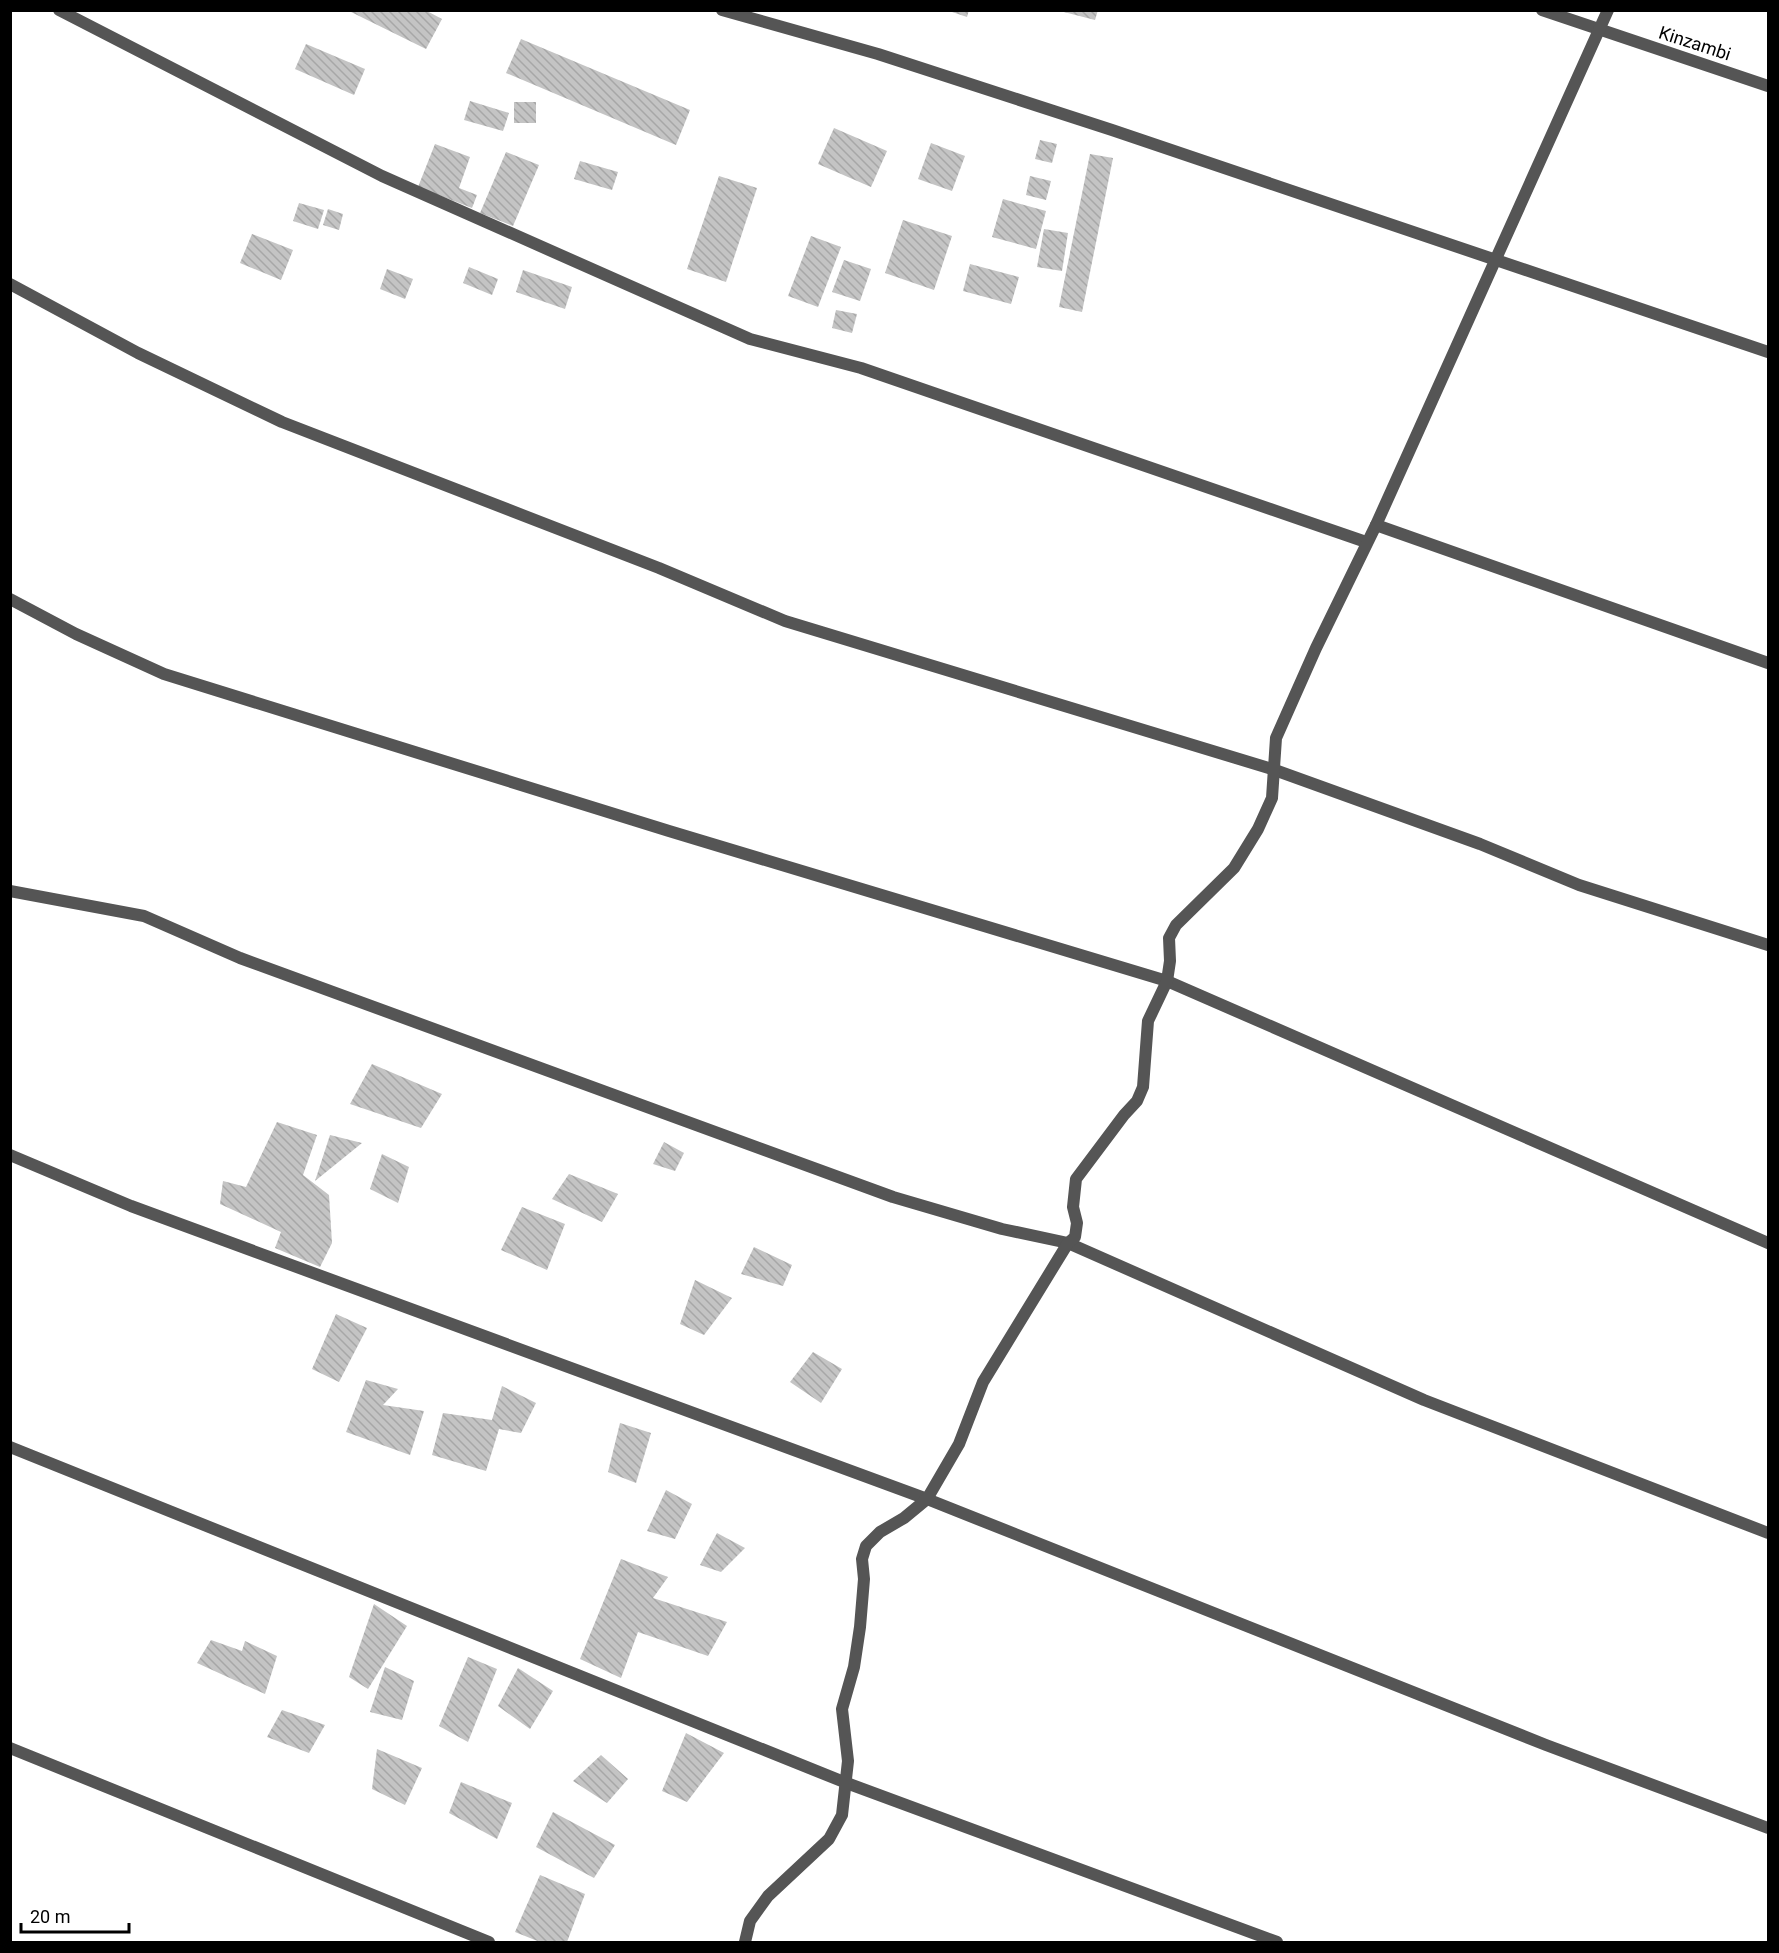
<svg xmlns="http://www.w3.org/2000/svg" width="1779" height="1953" viewBox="0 0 1779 1953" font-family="Roboto,sans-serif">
	<defs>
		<pattern id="building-back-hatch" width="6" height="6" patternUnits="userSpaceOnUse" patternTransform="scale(1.5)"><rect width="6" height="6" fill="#c4c4c4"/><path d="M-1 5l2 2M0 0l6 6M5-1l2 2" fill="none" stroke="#a7a7a7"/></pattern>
	</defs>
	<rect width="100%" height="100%" fill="#fff"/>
	<!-- building -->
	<g fill="url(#building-back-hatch)">
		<path d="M347 10H425L442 19 426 49Z"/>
		<path d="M946 10H969L967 17Z"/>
		<path d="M1056 10H1098L1095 20Z"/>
		<path d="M521 39 690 110 676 145 506 73Z"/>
		<path d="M306 44 365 69 354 95 295 69Z"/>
		<path d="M470 101 509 113 503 131 464 120Z"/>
		<rect x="514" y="102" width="22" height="21"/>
		<path d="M834 128 887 151 871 187 818 164Z"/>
		<path d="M1040 140 1057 144 1052 163 1035 159Z"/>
		<path d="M931 143 965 156 952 191 918 179Z"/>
		<path d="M435 144 470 157 459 188 477 195 472 208 418 187Z"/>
		<path d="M506 152 539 165 513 226 480 213Z"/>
		<path d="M1090 154 1113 158 1082 312 1059 307Z"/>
		<path d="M580 161 618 172 612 190 574 179Z"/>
		<path d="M719 176 757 188 726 282 687 269Z"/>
		<path d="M1030 176 1051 181 1046 200 1026 195Z"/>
		<path d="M1003 199 1046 211 1036 249 992 237Z"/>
		<path d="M299 203 324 210 318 229 293 221Z"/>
		<path d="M328 209 343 214 339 230 323 225Z"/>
		<path d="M903 220 952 236 934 290 885 273Z"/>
		<path d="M1044 229 1068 233 1062 271 1037 267Z"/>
		<path d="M252 234 293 250 281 280 240 263Z"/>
		<path d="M811 236 841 247 818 307 788 296Z"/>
		<path d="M844 260 871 269 860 301 832 292Z"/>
		<path d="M970 264 1019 277 1011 304 963 291Z"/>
		<path d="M469 267 498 279 492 295 463 283Z"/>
		<path d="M387 269 413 279 405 299 380 289Z"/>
		<path d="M523 270 572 287 565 309 516 292Z"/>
		<path d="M836 310 857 314 852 333 832 328Z"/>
		<path d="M372 1064 442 1094 421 1128 350 1104Z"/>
		<path d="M277 1122 317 1135 303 1175 329 1195 332 1243 320 1267 275 1248 281 1232 220 1204 223 1181 246 1187Z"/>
		<path d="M330 1135 362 1143 315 1181Z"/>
		<path d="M664 1142 684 1153 675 1171 653 1164Z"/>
		<path d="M382 1154 409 1167 398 1203 370 1189Z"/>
		<path d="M569 1174 618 1194 602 1222 552 1199Z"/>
		<path d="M522 1207 565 1224 547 1270 501 1250Z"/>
		<path d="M754 1247 792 1265 783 1286 741 1274Z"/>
		<path d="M695 1280 732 1298 704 1335 680 1324Z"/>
		<path d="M336 1314 367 1328 339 1382 312 1369Z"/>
		<path d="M813 1352 842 1369 821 1403 790 1382Z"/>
		<path d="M366 1380 398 1389 383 1405 424 1411 410 1455 346 1432Z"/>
		<path d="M502 1386 536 1403 521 1433 499 1429 486 1471 432 1455 443 1413 492 1420Z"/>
		<path d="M620 1423 651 1433 636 1483 608 1472Z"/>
		<path d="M666 1490 692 1504 675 1539 647 1531Z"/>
		<path d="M717 1533 745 1548 721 1572 700 1565Z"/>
		<path d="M621 1559 668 1577 653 1598 727 1622 708 1656 638 1632 621 1678 580 1659Z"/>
		<path d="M374 1604 407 1626 368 1689 349 1677Z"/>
		<path d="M211 1640 242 1651 245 1641 277 1656 265 1694 197 1663Z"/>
		<path d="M468 1657 497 1669 468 1742 439 1726Z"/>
		<path d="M385 1667 414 1681 402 1720 370 1712Z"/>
		<path d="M518 1668 553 1691 530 1729 498 1706Z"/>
		<path d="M282 1710 325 1725 309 1753 267 1737Z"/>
		<path d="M686 1733 724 1753 687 1802 662 1791Z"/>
		<path d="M377 1749 422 1768 405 1805 372 1789Z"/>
		<path d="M601 1755 628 1779 607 1803 573 1781Z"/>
		<path d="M461 1782 512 1803 497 1839 449 1813Z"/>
		<path d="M553 1812 615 1845 594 1878 536 1847Z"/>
		<path d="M540 1875 585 1894 567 1942H540L515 1932Z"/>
	</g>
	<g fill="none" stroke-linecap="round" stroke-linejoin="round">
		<!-- minor -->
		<g stroke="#555" stroke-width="12">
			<path d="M59 10 382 176 750 339 861 368 1366 542"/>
			<path d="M722 10 878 54 1112 130 1768 352"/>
			<path d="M1542 10 1768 86"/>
			<path d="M10 284 138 353 282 422 659 568 785 621 1272 769 1480 844 1579 885 1768 945"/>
			<path d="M1376 525 1768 663"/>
			<path d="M10 599 76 634 164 674 669 831 1167 981 1768 1243"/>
			<path d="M10 891 144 916 240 958 893 1197 1002 1229 1068 1243 1424 1400 1768 1533"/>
			<path d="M10 1155 131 1206 927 1499 1546 1745 1768 1828"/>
			<path d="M10 1447 844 1782 1277 1942"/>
			<path d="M10 1748 489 1942"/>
			<path d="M745 1942 750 1921 768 1896 829 1839 842 1815 848 1761 842 1709 854 1667 860 1627 864 1579 862 1559 866 1546 880 1532 904 1518 927 1499 959 1444 983 1382 1068 1243 1075 1237 1077 1223 1073 1207 1076 1179 1124 1115 1137 1101 1143 1087 1148 1021 1167 981 1170 961 1169 938 1176 925 1234 868 1258 829 1272 798 1276 738 1316 648 1376 525 1608 10"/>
		</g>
	</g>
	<g text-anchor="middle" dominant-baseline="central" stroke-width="4.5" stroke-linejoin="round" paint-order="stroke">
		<!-- street labels -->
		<g font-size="18" fill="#000" stroke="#fff">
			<text transform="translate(1695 43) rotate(18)">Kinzambi</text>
		</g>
	</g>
	<!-- border -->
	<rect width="1779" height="1953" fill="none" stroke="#000000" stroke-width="24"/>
	<!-- scale -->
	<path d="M21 1923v9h108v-9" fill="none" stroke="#000000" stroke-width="3"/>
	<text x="30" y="1923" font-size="18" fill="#000000" stroke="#ffffff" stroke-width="4.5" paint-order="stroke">20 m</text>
</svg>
